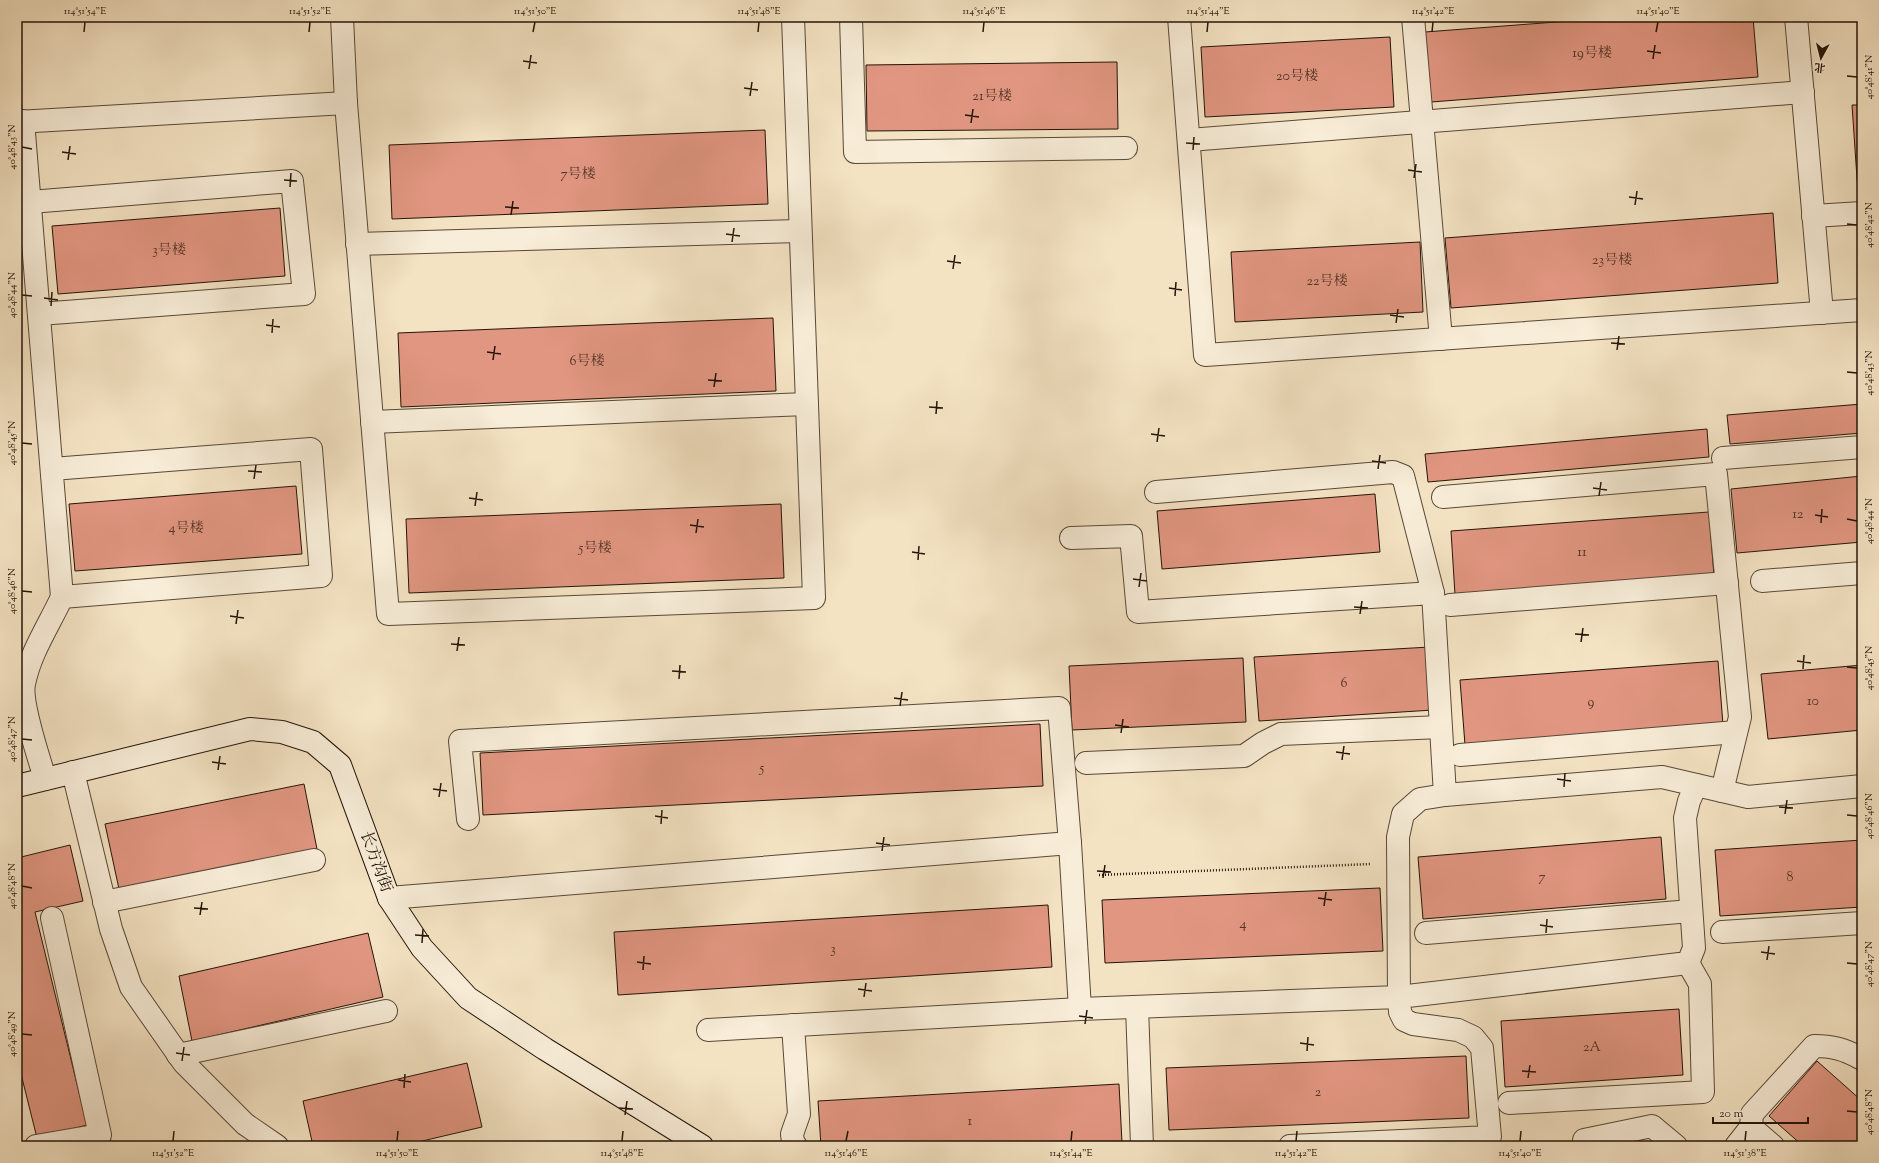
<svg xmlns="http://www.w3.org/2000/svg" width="1879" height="1163" viewBox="0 0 1879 1163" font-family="'Sorts Mill Goudy','Noto Serif SC',serif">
	<rect width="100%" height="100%" fill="#f4e3c3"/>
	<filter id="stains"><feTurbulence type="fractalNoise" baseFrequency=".005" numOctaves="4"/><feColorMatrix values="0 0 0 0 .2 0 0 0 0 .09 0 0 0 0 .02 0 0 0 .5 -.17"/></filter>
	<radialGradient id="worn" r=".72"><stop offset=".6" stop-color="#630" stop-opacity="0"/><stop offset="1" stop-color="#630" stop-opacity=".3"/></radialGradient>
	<!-- building -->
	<g fill="#e19681" stroke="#241408">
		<path d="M1622 17H1753L1758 77 1431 102 1425 32Z"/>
		<path d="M1390 37 1394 107 1205 117 1201 47Z"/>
		<path d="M1117 62 1118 129 867 131 866 65Z"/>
		<path d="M1852 105H1862V193H1858Z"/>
		<path d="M765 130 768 204 392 219 389 145Z"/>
		<path d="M280 208 285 276 58 294 52 226Z"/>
		<path d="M1773 213 1778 283 1451 308 1445 238Z"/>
		<path d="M1420 242 1423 312 1235 322 1231 252Z"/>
		<path d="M773 318 776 391 401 407 398 333Z"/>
		<path d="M1862 404V433L1730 444 1727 415Z"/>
		<path d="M1707 429 1709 457 1428 482 1425 454Z"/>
		<path d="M1862 476V542L1737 553 1731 489Z"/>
		<path d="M296 486 302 554 75 571 69 504Z"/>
		<path d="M1375 494 1380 552 1162 569 1157 511Z"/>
		<path d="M781 504 784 578 409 593 406 519Z"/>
		<path d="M1709 512 1714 576 1455 595 1451 531Z"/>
		<path d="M1430 647 1433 710 1259 721 1254 657Z"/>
		<path d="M1243 658 1246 722 1072 730 1069 666Z"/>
		<path d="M1718 661 1723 725 1465 745 1460 680Z"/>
		<path d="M1862 665V730L1768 739 1761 674Z"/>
		<path d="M1040 724 1043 786 483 815 480 753Z"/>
		<path d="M304 784 317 849 119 889 105 824Z"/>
		<path d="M1661 837 1666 899 1423 919 1418 857Z"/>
		<path d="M1862 840V907L1720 916 1715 850Z"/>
		<path d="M70 845 83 901 35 912 87 1125 37 1138 17 1058V858Z"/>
		<path d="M1380 888 1383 951 1105 963 1102 900Z"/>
		<path d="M1048 905 1052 967 618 995 614 932Z"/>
		<path d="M368 933 383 997 192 1041 179 976Z"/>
		<path d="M1679 1009 1683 1075 1505 1087 1501 1021Z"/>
		<path d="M1466 1056 1469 1118 1169 1130 1166 1068Z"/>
		<path d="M1817 1061 1862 1101V1146H1803L1769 1116Z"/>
		<path d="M467 1063 482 1127 401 1146H313L303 1101Z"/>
		<path d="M1119 1084 1122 1143 1069 1146H821L818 1101Z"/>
	</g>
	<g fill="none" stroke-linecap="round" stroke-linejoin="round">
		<!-- street casing -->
		<g stroke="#584837" stroke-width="24">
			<g id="street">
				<path d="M851 17 855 152 1126 148"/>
				<path d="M1179 17 1205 355 1862 310"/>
				<path d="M1413 17 1441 339"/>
				<path d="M1796 17 1822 313"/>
				<path d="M346 103 388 614 814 598 793 17"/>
				<path d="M23 121 62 597 321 576 311 449 52 469"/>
				<path d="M17 122 346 103 342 17"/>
				<path d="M1189 140 1803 92"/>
				<path d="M30 202 292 181 304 294 39 314"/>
				<path d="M1813 216 1862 213"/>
				<path d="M357 244 800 231"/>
				<path d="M372 422 807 404"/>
				<path d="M1723 458 1862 447"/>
				<path d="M1156 492 1393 472 1403 476 1433 593"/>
				<path d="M1443 497 1716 474 1740 717 1722 791"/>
				<path d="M1071 538 1131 536 1138 612 1433 593 1445 795"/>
				<path d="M1762 581 1862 573"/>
				<path d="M1450 605 1727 583"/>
				<path d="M1460 755 1736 732"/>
				<path d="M1086 763 1244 756 1263 743 1281 734 1440 727"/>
				<path d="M73 772 111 929 131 987 184 1063 245 1124 277 1146"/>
				<path d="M45 779C39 757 20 704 24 684 30 653 49 625 62 597"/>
				<path d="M468 819 460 741 1059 708 1070 843"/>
				<path d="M389 898 1070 843 1080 1009 1399 997 1398 837 1403 814 1420 799 1445 795 1662 777 1748 797 1862 786"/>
				<path d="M104 902 314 860"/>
				<path d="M1722 932 1862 923"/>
				<path d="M1426 933 1691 911"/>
				<path d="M1137 1007 1142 1146"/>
				<path d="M793 1025 799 1114 792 1134 793 1142 796 1146"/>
				<path d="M708 1030 1080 1009"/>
				<path d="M178 1055 386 1011"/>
				<path d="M1509 1103 1703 1092 1700 984 1688 963"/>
				<path d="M1751 1127 1752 1114 1814 1046C1832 1046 1844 1049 1860 1058"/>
				<path d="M36 1146 100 1135 52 918"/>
				<path d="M1290 1146 1490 1137 1482 1048 1473 1037 1458 1030 1413 1024 1404 1020 1400 1012 1399 997 1688 963 1694 948 1685 818 1689 801 1696 785"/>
				<path d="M1584 1146V1140L1652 1126 1676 1146"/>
				<path d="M1736 1146 1751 1127 1773 1146"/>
			</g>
		</g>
		<!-- secondary casing -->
		<g stroke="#241408" stroke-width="24">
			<path id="secondary" d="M17 786 250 729 282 732 313 742 340 765 389 898 422 948 468 998 545 1049 702 1146"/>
		</g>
		<!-- path -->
		<path stroke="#241408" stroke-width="2.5" stroke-dasharray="1 2" stroke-linecap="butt" d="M1099 875 1371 864"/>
		<!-- street -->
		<use href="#street" stroke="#f8edd8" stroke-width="22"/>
		<!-- secondary -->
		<use href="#secondary" stroke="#f8edd8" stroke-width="22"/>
	</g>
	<!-- ticks -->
	<path fill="none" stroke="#241408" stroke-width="1.5" d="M84 32 85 22M309 32 310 22M533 32 535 22M758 32 759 22M983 32 984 22M1207 32 1208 22M1432 32 1433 22M1656 32 1658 22M1647 51 1661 53M1653 59 1655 45M523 61 537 63M529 69 531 55M1847 76 1857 77M744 88 758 90M750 96 752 82M965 115 979 117M971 123 973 109M1186 143 1200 144M22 147 32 149M1193 150 1194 137M62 152 76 154M68 160 70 146M1408 170 1422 172M1414 178 1416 164M284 180 297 181M290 187 291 173M1629 197 1643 199M1635 205 1637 191M505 207 519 208M511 215 513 201M1847 224 1857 225M726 234 740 236M732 242 734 228M947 261 961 263M953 269 955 255M1169 288 1182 290M22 295 32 296M1175 296 1176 282M44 298 58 300M51 306 52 292M1390 315 1404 317M1396 323 1398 309M266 325 280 327M272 333 273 319M1611 343 1625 344M1617 350 1619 336M487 352 501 354M493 360 495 346M1847 372 1857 373M708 380 722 381M714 387 716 373M929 407 943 408M936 414 937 401M1151 434 1165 436M1157 442 1159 428M22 443 32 444M1372 461 1386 463M1378 469 1380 455M248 471 262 472M254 479 256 465M1593 488 1607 490M1599 496 1601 482M469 498 483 500M475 506 477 492M1815 515 1828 517M1847 519 1857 521M1821 523 1822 509M690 525 704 527M696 533 698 519M912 552 925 554M918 560 919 546M1133 579 1147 581M1139 587 1141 573M22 591 32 592M1354 607 1368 608M1360 614 1362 601M230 616 244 618M236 624 238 610M1575 634 1589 635M1581 642 1583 628M451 644 465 645M457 651 459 637M1797 661 1811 663M1847 667 1857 668M1803 669 1804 655M672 671 686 672M679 679 680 665M894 698 908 700M900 706 902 692M1115 725 1129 727M1121 733 1123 719M22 739 32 740M1336 752 1350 754M1342 760 1344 746M212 762 226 764M218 770 220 756M1557 779 1571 781M1564 787 1565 773M433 789 447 791M439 797 441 783M1779 807 1793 808M1785 814 1787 800M1847 815 1857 816M655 816 668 818M661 824 662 810M876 843 890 845M882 851 884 837M1097 871 1111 872M1103 878 1105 865M22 886 32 888M1318 898 1332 900M1324 906 1326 892M194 908 208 909M200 915 202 902M1540 925 1553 927M1546 933 1547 919M415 935 429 936M422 943 423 929M1761 952 1775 954M1767 960 1769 946M637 962 651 964M1847 963 1857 964M643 970 644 956M858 989 872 991M864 997 866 983M1079 1016 1093 1018M1085 1024 1087 1010M22 1034 32 1035M1300 1043 1314 1045M1307 1051 1308 1037M176 1053 190 1055M182 1061 184 1047M1522 1071 1536 1072M1528 1078 1530 1065M398 1080 411 1082M404 1088 405 1074M619 1108 633 1109M1847 1111 1857 1112M625 1115 627 1101M173 1141 174 1131M397 1141 398 1131M622 1141 623 1131M846 1141 848 1131M1071 1141 1072 1131M1296 1141 1297 1131M1520 1141 1521 1131M1745 1141 1746 1131"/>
	<g text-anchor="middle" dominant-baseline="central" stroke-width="3" stroke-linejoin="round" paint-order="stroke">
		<!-- number labels -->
		<g font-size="14" fill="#533426">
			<text x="1592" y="54">19号楼</text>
			<text x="1297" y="77">20号楼</text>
			<text x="992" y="97">21号楼</text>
			<text x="578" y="175">7号楼</text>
			<text x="169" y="251">3号楼</text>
			<text x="1612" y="261">23号楼</text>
			<text x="1327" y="282">22号楼</text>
			<text x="587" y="362">6号楼</text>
			<text x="1798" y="515">12</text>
			<text x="186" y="529">4号楼</text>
			<text x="595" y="549">5号楼</text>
			<text x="1582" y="553">11</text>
			<text x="1344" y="684">6</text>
			<text x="1813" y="702">10</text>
			<text x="1591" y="703">9</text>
			<text x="762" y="769">5</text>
			<text x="1542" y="878">7</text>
			<text x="1790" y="878">8</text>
			<text x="1243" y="925">4</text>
			<text x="833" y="950">3</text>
			<text x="1592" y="1048">2A</text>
			<text x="1318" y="1093">2</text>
			<text x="970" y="1122">1</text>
		</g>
		<!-- street labels -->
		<g font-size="16" fill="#241408" stroke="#f8edd8">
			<text transform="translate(375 862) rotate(70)">长方沟街</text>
		</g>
	</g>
	<!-- margin -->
	<rect width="1879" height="1163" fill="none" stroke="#f4e3c3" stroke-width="44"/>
	<!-- north arrow -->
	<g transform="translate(1821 58) rotate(187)" stroke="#f8edd8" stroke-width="3" paint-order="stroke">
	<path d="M0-3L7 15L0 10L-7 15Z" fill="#241408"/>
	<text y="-6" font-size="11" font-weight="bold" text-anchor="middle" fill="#241408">北</text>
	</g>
	<!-- scale -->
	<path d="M1713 1117v6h95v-6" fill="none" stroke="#241408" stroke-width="2"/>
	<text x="1719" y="1117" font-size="12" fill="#241408" stroke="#f8edd8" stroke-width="3" paint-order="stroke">20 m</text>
	<rect x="22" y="22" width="1835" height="1119" fill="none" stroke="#241408" stroke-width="1.5"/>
	<g font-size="10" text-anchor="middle" fill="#241408">
		<text x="85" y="14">114°51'54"E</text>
		<text x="310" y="14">114°51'52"E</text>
		<text x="535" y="14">114°51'50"E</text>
		<text x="759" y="14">114°51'48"E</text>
		<text x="984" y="14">114°51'46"E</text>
		<text x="1208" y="14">114°51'44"E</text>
		<text x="1433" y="14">114°51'42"E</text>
		<text x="1658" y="14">114°51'40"E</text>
		<text transform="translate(1868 77) rotate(-90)" y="4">40°48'41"N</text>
		<text transform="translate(11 147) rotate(-90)" y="4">40°48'43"N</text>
		<text transform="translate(1868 225) rotate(-90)" y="4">40°48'42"N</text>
		<text transform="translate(11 295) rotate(-90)" y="4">40°48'44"N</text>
		<text transform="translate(1868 373) rotate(-90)" y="4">40°48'43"N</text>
		<text transform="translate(11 443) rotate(-90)" y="4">40°48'45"N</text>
		<text transform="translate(1868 521) rotate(-90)" y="4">40°48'44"N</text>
		<text transform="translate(11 591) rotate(-90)" y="4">40°48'46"N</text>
		<text transform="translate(1868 668) rotate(-90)" y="4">40°48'45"N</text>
		<text transform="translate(11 739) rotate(-90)" y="4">40°48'47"N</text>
		<text transform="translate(1868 816) rotate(-90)" y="4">40°48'46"N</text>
		<text transform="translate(11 886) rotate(-90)" y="4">40°48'48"N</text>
		<text transform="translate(1868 964) rotate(-90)" y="4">40°48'47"N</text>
		<text transform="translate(11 1034) rotate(-90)" y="4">40°48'49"N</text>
		<text transform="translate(1868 1112) rotate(-90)" y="4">40°48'48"N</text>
		<text x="173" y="1156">114°51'52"E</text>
		<text x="397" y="1156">114°51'50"E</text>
		<text x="622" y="1156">114°51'48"E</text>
		<text x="846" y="1156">114°51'46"E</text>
		<text x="1071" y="1156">114°51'44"E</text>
		<text x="1296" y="1156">114°51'42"E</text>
		<text x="1520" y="1156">114°51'40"E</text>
		<text x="1745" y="1156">114°51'38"E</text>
	</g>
	<rect width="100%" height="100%" filter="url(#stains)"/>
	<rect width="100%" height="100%" fill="url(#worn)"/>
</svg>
